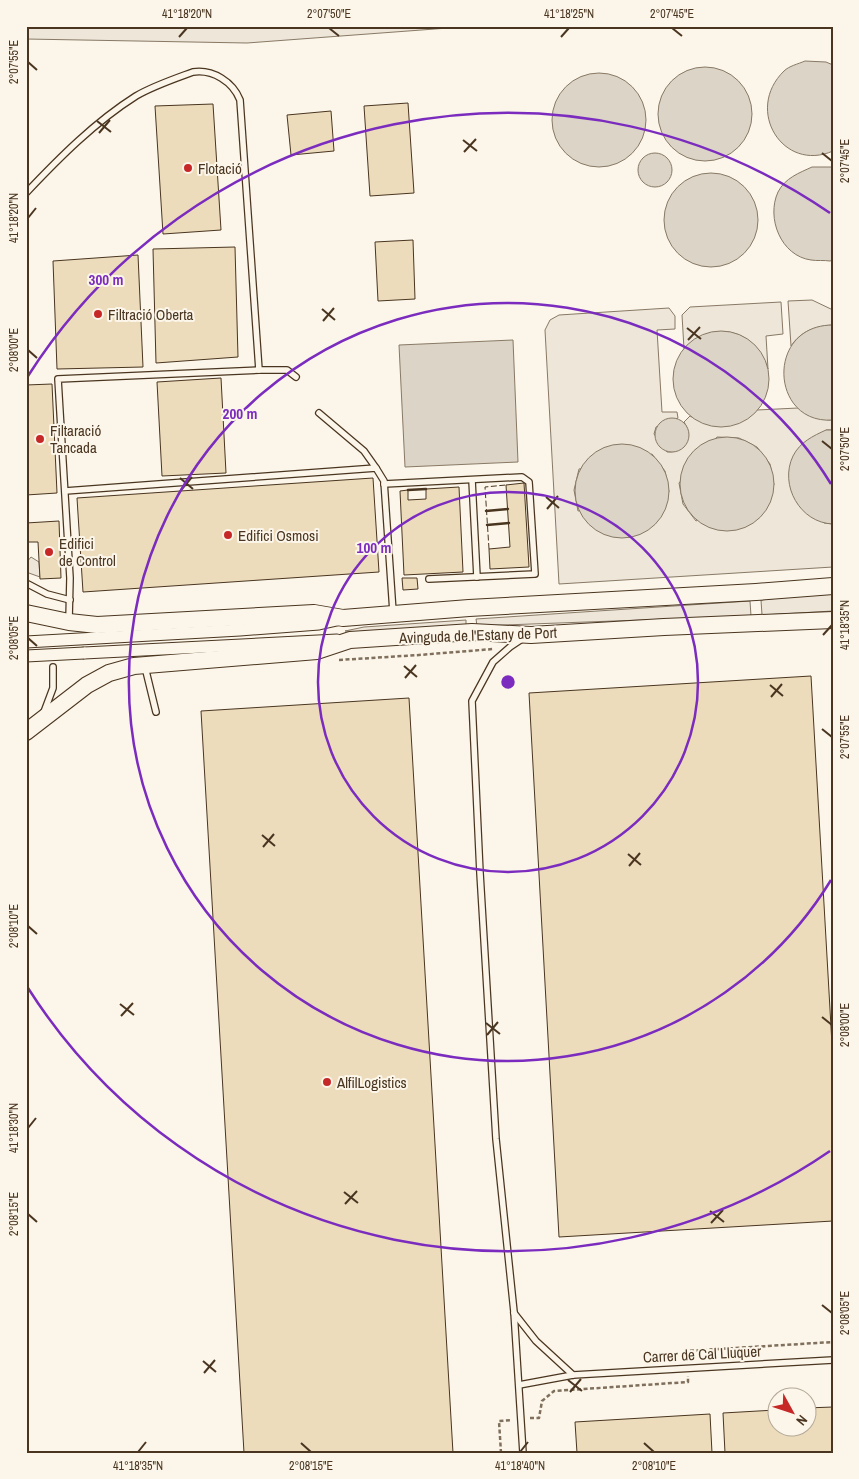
<svg xmlns="http://www.w3.org/2000/svg" width="859" height="1479" viewBox="0 0 859 1479" font-family="'Archivo Narrow',sans-serif">
	<rect width="100%" height="100%" fill="#fbf6e9"/>
	<!-- green -->
	<g fill="#ede6d9" stroke="#887966" fill-rule="evenodd">
		<path d="M26 26H475L247 43 26 39Z"/>
		<path d="M812 300 833 310V325C816 326 801 331 791 346L788 301Z"/>
		<path d="M781 302 783 334 766 336 768 369C755 329 714 319 684 349L682 315 690 307Z"/>
		<path d="M669 308 675 316V329L657 330 662 412H677L678 418 656 427 654 434 667 452C685 453 694 437 684 422L690 416C714 430 737 429 757 410L798 408 808 415 828 420H833V430H826L824 523 833 524V567L559 584 545 330 550 320 559 315ZM717 437 739 438 757 447 770 464 774 485 696 521 683 504 679 483ZM652 454 665 471 669 492 578 511 574 490 579 469Z"/>
		<path d="M31 557 39 562 40 577 26 572V563Z"/>
		<path d="M833 592V611L762 615 761 600Z"/>
		<path d="M750 601 751 616 477 626 476 619Z"/>
		<path d="M466 620V627L364 632 345 631 364 627Z"/>
	</g>
	<!-- water -->
	<g fill="#dcd4c6" stroke="#887966">
		<path d="M805 61 826 62 833 65V151C783 173 744 110 784 71 789 66 798 64 805 61Z"/>
		<circle cx="705" cy="114" r="47"/>
		<circle cx="599" cy="120" r="47"/>
		<circle cx="655" cy="170" r="17"/>
		<path d="M812 167H833V260L830 261C824 260 817 261 811 260 781 256 766 218 778 192 785 178 799 173 812 167Z"/>
		<circle cx="711" cy="220" r="47"/>
		<path d="M833 325V420C770 425 765 325 833 325Z"/>
		<circle cx="721" cy="379" r="48"/>
		<path d="M513 340 518 462 405 467 399 345Z"/>
		<circle cx="672" cy="435" r="17"/>
		<path d="M826 430H833V524C800 523 779 485 793 456 800 442 813 436 826 430Z"/>
		<circle cx="727" cy="484" r="47"/>
		<circle cx="622" cy="491" r="47"/>
	</g>
	<!-- building -->
	<g fill="#ecdcbc" stroke="#4a3520">
		<path d="M408 103 414 193 370 196 364 106Z"/>
		<path d="M213 104 221 230 163 234 155 106Z"/>
		<path d="M331 111 334 151 291 155 287 115Z"/>
		<path d="M413 240 415 299 378 301 375 242Z"/>
		<path d="M235 247 238 357 156 363 153 249Z"/>
		<path d="M138 255 143 367 57 369 53 261Z"/>
		<path d="M26 311 28 355H26Z"/>
		<path d="M221 378 226 473 162 476 157 382Z"/>
		<path d="M52 384 57 493 26 495V385Z"/>
		<path d="M373 478 379 572 83 592 77 498Z"/>
		<path d="M524 483 529 567 490 569 489 549 510 547 506 485Z"/>
		<path d="M459 487 463 572 404 575 400 491 408 490V500L426 499V489Z"/>
		<path d="M59 521 61 578 40 579 38 542H26V523Z"/>
		<path d="M402 578H417L418 589 403 590Z"/>
		<path d="M811 676 833 1062V1221L559 1237 529 693Z"/>
		<path d="M409 698 453 1453H244L201 711Z"/>
		<path d="M833 1407V1453H725L723 1413 776 1410V1426H806V1408Z"/>
		<path d="M710 1414 712 1453H577L575 1422Z"/>
	</g>
	<g fill="none" stroke-linecap="round" stroke-linejoin="round">
		<!-- lane casing -->
		<g stroke="#4a3520" stroke-width="8">
			<g id="lane">
				<path d="M26 193C60 157 95 122 136 96 153 86 174 79 193 72 213 69 233 82 240 100L259 370 58 379 70 578 69 620"/>
				<path d="M259 370H287L296 377"/>
				<path d="M319 413 364 451 376 468"/>
				<path d="M472 480 477 577"/>
				<path d="M384 484 522 477 529 482 535 574 429 579"/>
				<path d="M65 491 376 468 384 481 393 612"/>
				<path d="M26 583 47 594 70 600"/>
				<path d="M522 639 510 647 493 662 472 701 480 873 496 1139 514 1312 523 1453"/>
				<path d="M145 667 156 712"/>
				<path d="M44 712 53 688V667"/>
				<path d="M514 1313 536 1341 573 1375"/>
				<path d="M519 1385 573 1375 833 1360"/>
			</g>
		</g>
		<!-- street casing -->
		<g stroke="#4a3520" stroke-width="13">
			<g id="street">
				<path d="M26 642 240 630 319 624 337 620"/>
				<path d="M84 653 337 640"/>
			</g>
		</g>
		<!-- secondary casing -->
		<g stroke="#4a3520" stroke-width="18">
			<g id="secondary">
				<path d="M26 613 69 622 97 625 314 613 343 618 469 608 756 592 833 586"/>
				<path d="M26 732 87 685 109 673 134 666 317 651 350 640 472 632 531 635 664 627 833 620"/>
			</g>
		</g>
		<!-- path -->
		<g stroke="#7f6f5c" stroke-width="2.5" stroke-dasharray="4 2.5" stroke-linecap="butt">
			<path d="M339 660 419 655 493 649"/>
			<path d="M687 1361V1351L833 1342"/>
			<path d="M530 1418H539L542 1401 554 1391 688 1382V1376"/>
			<path d="M501 1453 499 1421 512 1420"/>
		</g>
		<!-- lane -->
		<use href="#lane" stroke="#fbf6e9" stroke-width="5.5"/>
		<!-- street -->
		<use href="#street" stroke="#fbf6e9" stroke-width="11"/>
		<!-- secondary -->
		<use href="#secondary" stroke="#fbf6e9" stroke-width="16"/>
		<!-- street-bridge casing -->
		<g stroke="#4a3520" stroke-width="13" stroke-linecap="butt">
			<path id="street-bridge" d="M26 656 84 653"/>
		</g>
		<!-- street-bridge -->
		<use href="#street-bridge" stroke="#fbf6e9" stroke-width="11"/>
		<!-- fence -->
		<path stroke="#4a3520" stroke-width="1" stroke-dasharray="6 2.5" stroke-linecap="butt" d="M489 549 485 487 506 485"/>
		<!-- wall -->
		<g stroke="#4a3520" stroke-width="2.5">
			<path d="M408 490 426 489"/>
			<path d="M486 511 508 509"/>
			<path d="M487 525 509 523"/>
		</g>
	</g>
	<!-- ticks -->
	<path fill="none" stroke="#4a3520" stroke-width="2" d="M329 28 339 36M672 28 682 36M179 37 187 28M561 37 569 28M28 62 37 70M97 121 111 132M99 133 110 120M463 140 477 151M464 152 476 139M822 153 832 161M28 218 36 208M322 309 335 320M323 321 334 308M687 328 701 339M688 340 700 327M28 350 37 358M822 441 832 449M180 478 193 489M181 490 192 477M546 497 559 508M547 509 558 496M823 635 832 625M28 638 37 646M404 666 417 677M405 678 416 665M770 685 783 696M771 697 782 684M822 729 832 737M262 835 275 846M263 847 274 834M628 854 641 865M629 866 640 853M28 926 37 934M120 1004 134 1015M121 1016 133 1003M822 1017 832 1025M486 1023 500 1034M487 1035 498 1022M28 1128 36 1118M344 1192 358 1203M345 1204 357 1191M710 1211 724 1222M28 1214 37 1222M711 1223 723 1210M822 1305 832 1313M203 1361 216 1372M204 1373 215 1360M568 1380 582 1391M570 1392 581 1379M301 1443 311 1452M644 1443 654 1452M138 1452 146 1442M520 1452 528 1442"/>
	<!-- distance rings -->
	<g fill="none" stroke="#7b2cbf" stroke-width="2.5">
		<circle cx="508" cy="682" r="190"/>
		<path d="M831 880A379 379 0 1 1 831 484"/>
		<path d="M830 1151A569 569 0 0 1 28 988M28 376A569 569 0 0 1 830 213"/>
	</g>
	<!-- markers -->
	<g fill="#c62828" stroke="#fbf6e9" stroke-width="2">
		<circle cx="188" cy="168" r="5"/>
		<circle cx="98" cy="314" r="5"/>
		<circle cx="40" cy="439" r="5"/>
		<circle cx="228" cy="535" r="5"/>
		<circle cx="49" cy="552" r="5"/>
		<circle cx="327" cy="1082" r="5"/>
	</g>
	<g text-anchor="middle" dominant-baseline="central" stroke-width="4" stroke-linejoin="round" paint-order="stroke">
		<!-- poi labels -->
		<g font-size="15" fill="#4a3520" stroke="#fbf6e9" text-anchor="start">
			<text x="198" y="168">Flotació</text>
			<text x="108" y="314">Filtració Oberta</text>
			<text x="50" y="430">Filtaració<tspan x="50" dy="17">Tancada</tspan></text>
			<text x="238" y="535">Edifici Osmosi</text>
			<text x="59" y="543">Edifici<tspan x="59" dy="17">de Control</tspan></text>
			<text x="337" y="1082">AlfilLogistics</text>
		</g>
		<!-- street labels -->
		<g font-size="15" fill="#4a3520" stroke="#fbf6e9">
			<text transform="translate(478 635) rotate(-2)">Avinguda de l'Estany de Port</text>
			<text transform="translate(702 1354) rotate(-3)">Carrer de Cal Lluquer</text>
		</g>
	</g>
	<circle cx="508" cy="682" r="8" fill="#7b2cbf" stroke="#fbf6e9" stroke-width="2.5"/>
	<g font-size="15" text-anchor="middle" font-weight="bold" fill="#7b2cbf" stroke="#fbf6e9" stroke-width="4" stroke-linejoin="round" paint-order="stroke">
		<text x="106" y="285">300 m</text>
		<text x="240" y="419">200 m</text>
		<text x="374" y="553">100 m</text>
	</g>
	<!-- border -->
	<rect width="859" height="1479" fill="none" stroke="#fbf6e9" stroke-width="55"/>
	<!-- north arrow -->
	<g transform="translate(792 1412) rotate(130)"><circle r="24" fill="#fbf6e9" stroke="#b4a999"/>
	<path d="M0-4L9 19L0 12L-9 19Z" fill="#c62828"/>
	<text y="-8" font-size="14" font-weight="bold" text-anchor="middle" fill="#4a3520">N</text>
	</g>
	<rect x="28" y="28" width="804" height="1424" fill="none" stroke="#4a3520" stroke-width="2"/>
	<g font-size="12" text-anchor="middle" fill="#4a3520">
		<text x="187" y="18">41°18'20"N</text>
		<text x="329" y="18">2°07'50"E</text>
		<text x="569" y="18">41°18'25"N</text>
		<text x="672" y="18">2°07'45"E</text>
		<text transform="translate(14 62) rotate(-90)" y="4">2°07'55"E</text>
		<text transform="translate(845 161) rotate(-90)" y="4">2°07'45"E</text>
		<text transform="translate(14 218) rotate(-90)" y="4">41°18'20"N</text>
		<text transform="translate(14 350) rotate(-90)" y="4">2°08'00"E</text>
		<text transform="translate(845 449) rotate(-90)" y="4">2°07'50"E</text>
		<text transform="translate(845 625) rotate(-90)" y="4">41°18'35"N</text>
		<text transform="translate(14 638) rotate(-90)" y="4">2°08'05"E</text>
		<text transform="translate(845 737) rotate(-90)" y="4">2°07'55"E</text>
		<text transform="translate(14 926) rotate(-90)" y="4">2°08'10"E</text>
		<text transform="translate(845 1025) rotate(-90)" y="4">2°08'00"E</text>
		<text transform="translate(14 1128) rotate(-90)" y="4">41°18'30"N</text>
		<text transform="translate(14 1214) rotate(-90)" y="4">2°08'15"E</text>
		<text transform="translate(845 1313) rotate(-90)" y="4">2°08'05"E</text>
		<text x="138" y="1470">41°18'35"N</text>
		<text x="311" y="1470">2°08'15"E</text>
		<text x="520" y="1470">41°18'40"N</text>
		<text x="654" y="1470">2°08'10"E</text>
	</g>
</svg>
